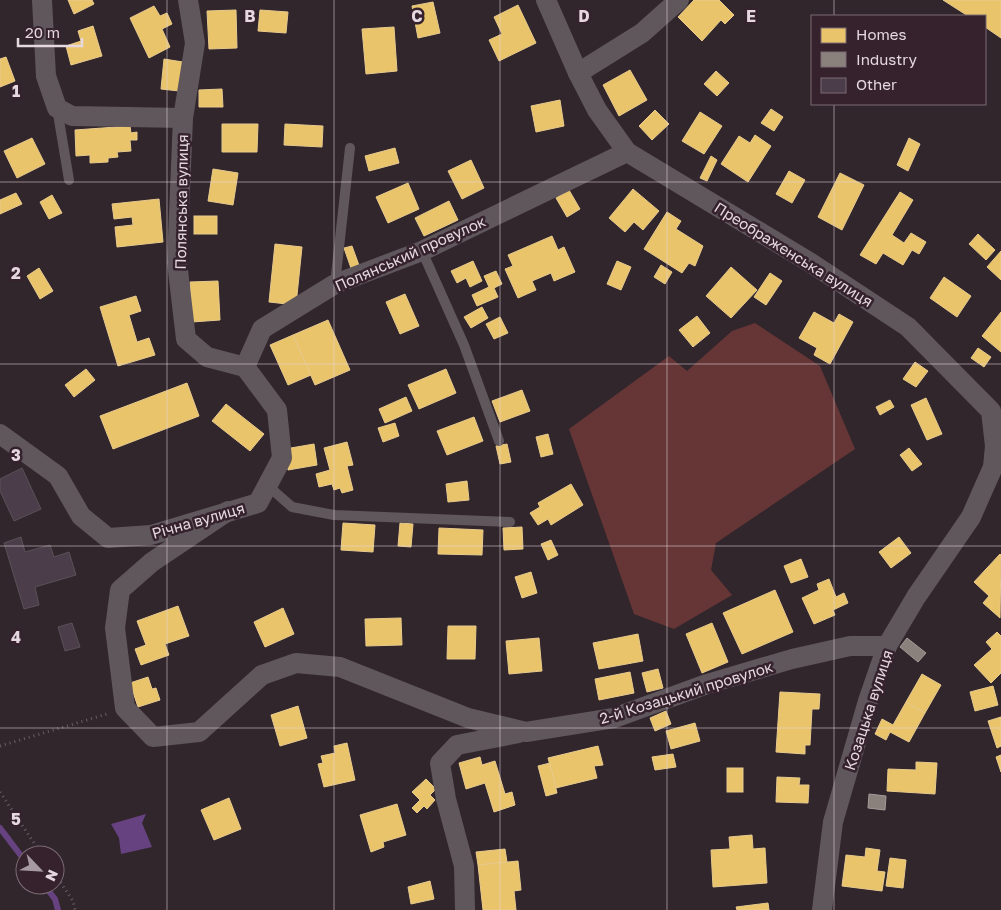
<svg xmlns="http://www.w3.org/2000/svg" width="1001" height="910" viewBox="0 0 1001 910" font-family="'Golos Text',sans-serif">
	<rect width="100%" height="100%" fill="#31262c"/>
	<!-- green -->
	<path fill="#663636" d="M755 323 820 366 855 449 716 543 711 570 732 595 674 629 634 614 569 429 669 356 687 371 732 331Z"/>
	<!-- water -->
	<path fill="#674281" d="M146 814 142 823 152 847 121 854 119 838 111 824Z"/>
	<!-- homes -->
	<g fill="#e9c46a" stroke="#e8ca8d">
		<path d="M68 0H92L94 4 74 14Z"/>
		<path d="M694 0H719L734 15 725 24 721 20 702 41 678 17Z"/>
		<path d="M943 0H1001V38L985 27V16H968Z"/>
		<path d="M433 2 440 33 418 38 412 6Z"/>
		<path d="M518 5 536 43 499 61 489 40 502 34 494 17Z"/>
		<path d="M154 6 160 16 167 13 172 24 162 29 170 47 149 58 130 18Z"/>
		<path d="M236 10 237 48 209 49 207 11Z"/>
		<path d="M260 10 288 12 286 33 258 31Z"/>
		<path d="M93 26 102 56 71 65 66 46 81 41 78 31Z"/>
		<path d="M394 27 397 71 366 74 362 29Z"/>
		<path d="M6 57 15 81 0 87V59Z"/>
		<path d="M164 59 183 62 179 91 161 89Z"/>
		<path d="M630 70 647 100 619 116 603 85Z"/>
		<path d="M716 71 729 83 717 96 704 84Z"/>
		<path d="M222 89 223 107H199V90Z"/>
		<path d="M560 100 564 126 536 132 531 106Z"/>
		<path d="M771 109 783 117 774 131 761 123Z"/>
		<path d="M655 110 669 124 652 140 639 126Z"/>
		<path d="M700 112 722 126 704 154 682 141Z"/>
		<path d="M222 124H258L257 152H222Z"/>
		<path d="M285 124 323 126 322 147 284 145Z"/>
		<path d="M130 126 131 133 137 132V140H130L131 151 117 152 118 157 108 158V162L90 163V155L76 156 75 130Z"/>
		<path d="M755 135 771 146 748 182 721 164 739 136 750 143Z"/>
		<path d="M32 138 45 164 17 178 4 151Z"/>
		<path d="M909 138 920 144 908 171 897 165Z"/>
		<path d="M395 148 399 163 369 171 365 156Z"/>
		<path d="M711 156 717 160 707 181 700 178Z"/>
		<path d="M471 160 484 188 462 199 448 171Z"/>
		<path d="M213 169 238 173 233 205 208 201Z"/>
		<path d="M789 171 805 180 792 203 776 194Z"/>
		<path d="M840 173 864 185 842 230 818 217Z"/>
		<path d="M408 183 419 209 388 223 376 197Z"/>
		<path d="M633 189 659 211 643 230 634 222 625 232 609 218Z"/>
		<path d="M569 190 580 209 567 217 556 198Z"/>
		<path d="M900 192 913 200 892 235 904 243 911 233 926 242 919 254 912 250 903 265 883 253 876 264 860 255Z"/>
		<path d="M16 193 22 204 0 214V200Z"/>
		<path d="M52 195 62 213 49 219 40 202Z"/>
		<path d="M159 199 163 242 117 247 115 227 133 225 132 217 114 219 112 204Z"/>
		<path d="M449 201 458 220 424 236 415 218Z"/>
		<path d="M667 212 681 221 676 229 703 246 695 266 689 263 682 273 644 249Z"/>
		<rect x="194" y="216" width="23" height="18"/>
		<path d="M978 234 995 250 986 260 969 244Z"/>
		<path d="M552 236 558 250 564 247 575 272 554 281 551 273 532 281 536 290 518 298 505 269 513 266 508 255Z"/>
		<path d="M275 244 302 247 296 305 269 302Z"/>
		<path d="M352 246 360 268 352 271 344 248Z"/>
		<path d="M1001 251V280L987 267Z"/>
		<path d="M473 261 482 281 470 287 466 278 457 283 451 271Z"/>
		<path d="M617 261 631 267 621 290 607 284Z"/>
		<path d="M661 265 672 272 665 284 654 277Z"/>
		<path d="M731 267 757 290 731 318 706 296Z"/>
		<path d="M39 268 53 291 40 299 27 276Z"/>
		<path d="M496 271 502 284 494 288 498 297 477 306 472 295 489 287 484 276Z"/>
		<path d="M770 273 782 281 766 305 754 297Z"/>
		<path d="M944 277 971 296 957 317 930 298Z"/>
		<path d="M218 281 220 320 192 322 190 282Z"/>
		<path d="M405 294 419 326 400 334 386 302Z"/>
		<path d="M136 296 141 311 129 315 137 342 149 338 155 355 118 366 100 307Z"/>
		<path d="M482 307 488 318 471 328 464 317Z"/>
		<path d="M814 312 834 323 839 314 853 322 830 364 814 355 817 348 799 338Z"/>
		<path d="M1001 312V352L982 336Z"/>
		<path d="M697 316 710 333 693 347 679 330Z"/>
		<path d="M500 317 508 333 494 339 486 324Z"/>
		<path d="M328 320 350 370 315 385 293 335Z"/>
		<path d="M293 335 311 375 288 385 270 345Z"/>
		<path d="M978 348 991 357 984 367 971 358Z"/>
		<path d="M915 362 928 371 916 387 903 379Z"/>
		<path d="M86 369 95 380 74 397 65 385Z"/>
		<path d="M446 369 456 393 419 409 408 385Z"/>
		<path d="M187 383 199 416 113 449 100 416Z"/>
		<path d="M522 390 530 411 500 422 492 401Z"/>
		<path d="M406 397 412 411 385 423 379 409Z"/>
		<path d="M926 398 942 434 927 440 911 405Z"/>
		<path d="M890 400 894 407 880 415 876 407Z"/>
		<path d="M226 404 264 434 250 451 212 421Z"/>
		<path d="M474 417 483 441 447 455 437 431Z"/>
		<path d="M395 423 399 436 383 442 378 428Z"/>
		<path d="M548 434 553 454 541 457 536 437Z"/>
		<path d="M347 442 353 465 347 466 353 490 342 493 340 488 334 490 332 484 319 487 316 474 330 470 324 448Z"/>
		<path d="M314 444 317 465 288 470 285 449Z"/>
		<path d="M507 444 511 462 500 464 496 446Z"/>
		<path d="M909 448 922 464 912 471 900 455Z"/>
		<path d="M467 481 469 500 448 502 446 484Z"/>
		<path d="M571 484 583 505 551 525 548 519 538 525 530 513 540 507 538 503Z"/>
		<path d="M343 523 375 525 373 552 341 550Z"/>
		<path d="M400 523 413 524 411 547 398 546Z"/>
		<path d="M522 527 523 549 504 550 503 528Z"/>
		<path d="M439 528 483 530 482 555 438 554Z"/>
		<path d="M899 537 911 553 891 568 879 552Z"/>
		<path d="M551 540 558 555 548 560 541 544Z"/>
		<path d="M1000 554 1001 555 1000 618 983 603 989 596 974 582Z"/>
		<path d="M801 559 808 577 791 583 784 566Z"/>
		<path d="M531 572 537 593 522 598 515 577Z"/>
		<path d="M829 579 836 597 844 593 848 603 833 610 835 615 814 624 802 598 819 590 817 584Z"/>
		<path d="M775 590 793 632 742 654 723 613Z"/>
		<path d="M178 606 189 636 165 644 169 655 141 665 135 649 146 645 137 621Z"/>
		<path d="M283 608 294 634 265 647 254 622Z"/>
		<path d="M401 618 402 645 366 646 365 619Z"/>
		<path d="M712 623 728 662 702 673 686 634Z"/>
		<path d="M448 626H476L475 659H447Z"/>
		<path d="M997 632 1001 636V673L991 683 974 665 992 649 986 642Z"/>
		<path d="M638 634 643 661 599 669 593 643Z"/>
		<path d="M539 638 542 671 509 674 506 641Z"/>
		<path d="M658 669 663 688 647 692 642 673Z"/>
		<path d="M630 672 634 693 599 700 595 679Z"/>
		<path d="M922 674 941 685 925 713 906 702Z"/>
		<path d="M148 677 152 689 156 688 160 700 138 707 130 683Z"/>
		<path d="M993 686 998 705 975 711 970 692Z"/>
		<path d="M780 692 820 694 819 709H812L810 745H805V754L776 752Z"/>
		<path d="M906 702 925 713 909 742 890 732 886 740 875 734 882 719 893 725Z"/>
		<path d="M298 706 307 738 280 746 271 715Z"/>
		<path d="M666 711 671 724 655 731 650 718Z"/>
		<path d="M1001 717V746L997 748 988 721Z"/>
		<path d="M695 723 700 741 671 749 666 731Z"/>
		<path d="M347 743 355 780 324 787 318 764 323 763 321 756 335 753 334 746Z"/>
		<path d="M598 746 603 765 594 766 597 778 556 788 548 758Z"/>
		<path d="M673 754 676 767 655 770 652 757Z"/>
		<path d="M1001 755V772L996 757Z"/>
		<path d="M480 757 482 765 495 761 505 794 512 792 515 805 494 812 485 783 466 789 459 763Z"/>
		<path d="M916 762 937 763 935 794 887 791 888 769 916 770Z"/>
		<path d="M550 763 557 793 546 796 538 766Z"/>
		<rect x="727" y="768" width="16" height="24"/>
		<path d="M777 777 800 778 799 785H809L808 803 776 802Z"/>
		<path d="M426 779 436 789 430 795 435 800 427 809 424 806 417 813 412 808 420 800 412 792Z"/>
		<path d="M229 798 241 829 214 840 201 810Z"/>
		<path d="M397 804 406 835 383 842 384 847 371 852 360 815Z"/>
		<path d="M752 835 753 849 765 848 767 883 713 887 711 850 730 849 729 837Z"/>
		<path d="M866 848 880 850 877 871 885 872 882 891 842 886 846 855 865 857Z"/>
		<path d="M505 849 507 862 478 865 476 852Z"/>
		<path d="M890 858 906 860 903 888 886 886Z"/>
		<path d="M518 861 521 890 514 891 516 910H483L478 865Z"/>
		<path d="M430 881 434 899 411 904 408 887Z"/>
		<path d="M768 903 769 910H737L736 907Z"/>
	</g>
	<!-- industry -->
	<g fill="#8a817c" stroke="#a59b99">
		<path d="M907 638 926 653 918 662 900 647Z"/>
		<path d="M869 794 886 796 885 810 868 808Z"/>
	</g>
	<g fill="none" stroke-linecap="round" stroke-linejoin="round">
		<!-- stream -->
		<g stroke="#674281" stroke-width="6">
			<path d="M0 828 25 861"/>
			<path d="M44 885 55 899 58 910"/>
		</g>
	</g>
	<!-- building -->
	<g fill="#4c3d4a" stroke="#5a5157">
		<path d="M22 468 41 509 14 521 0 491V479Z"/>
		<path d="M21 537 25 552 50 545 54 557 69 552 76 575 35 587 39 605 24 609 4 543Z"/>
		<path d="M72 623 80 647 65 651 58 627Z"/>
	</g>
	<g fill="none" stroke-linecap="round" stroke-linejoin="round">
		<!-- path -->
		<g stroke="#675f63" stroke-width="3" stroke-dasharray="1 4" stroke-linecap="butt">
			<path d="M0 746 107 714"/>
			<path d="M0 792 42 855"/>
			<path d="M55 874 73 901 75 910"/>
		</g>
		<!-- service -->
		<g stroke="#5f575b" stroke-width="10">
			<path d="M57 108 69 180"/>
			<path d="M422 251 464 345 499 441"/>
			<path d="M335 284 350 148"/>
			<path d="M267 485 292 507 334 515 510 522"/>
		</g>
		<!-- minor -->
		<g stroke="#5f575b" stroke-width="20">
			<path d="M42 0 46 76 57 108 72 116 183 118"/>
			<path d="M188 0 195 43 183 118 177 262 186 339 207 357 245 367"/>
			<path d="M546 0 578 73 597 110 627 152 811 263 908 327 991 411 995 446 993 467 971 517 916 597 887 646 868 701 833 822 822 910"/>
			<path d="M578 73 642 33 679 0"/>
			<path d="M245 367 262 329 335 284 422 251 627 152"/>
			<path d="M0 434 58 476 81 516 108 538 151 535 258 503 282 458 277 410 245 367"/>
			<path d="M228 511 152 562 120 590 115 628 125 708 153 737 199 732 262 675 296 663 340 667 468 718 526 732 614 718 707 684 792 659 850 646H887"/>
			<path d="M465 910 464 866 446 799 440 763 457 745 519 733"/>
		</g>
	</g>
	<!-- grid -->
	<path fill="none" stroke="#e5d8de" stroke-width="1" stroke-opacity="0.55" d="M167 0V910M334 0V910M500 0V910M667 0V910M834 0V16M834 104V910M0 182H1001M0 364H1001M0 546H1001M0 728H1001"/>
	<g text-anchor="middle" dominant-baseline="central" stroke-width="5" stroke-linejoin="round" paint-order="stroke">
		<!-- street labels -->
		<g font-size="15" fill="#e5d8de" stroke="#35222c">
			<text transform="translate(181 202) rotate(-89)">Полянська вулиця</text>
			<text transform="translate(410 253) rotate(-24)">Полянський провулок</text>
			<text transform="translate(794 254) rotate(32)">Преображенська вулиця</text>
			<text transform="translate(198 520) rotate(-16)">Річна вулиця</text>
			<text transform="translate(686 692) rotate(-17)">2-й Козацький провулок</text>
			<text transform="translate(868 710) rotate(-72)">Козацька вулиця</text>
		</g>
	</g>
	<g font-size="16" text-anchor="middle" font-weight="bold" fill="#e5d8de" stroke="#35222c" stroke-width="5" stroke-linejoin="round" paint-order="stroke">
		<text x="250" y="22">B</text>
		<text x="417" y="22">C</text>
		<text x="584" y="22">D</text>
		<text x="751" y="22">E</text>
		<text x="16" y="97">1</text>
		<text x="16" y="279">2</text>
		<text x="16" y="461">3</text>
		<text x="16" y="643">4</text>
		<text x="16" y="825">5</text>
	</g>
	<!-- legend -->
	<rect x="811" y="15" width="175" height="90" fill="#35222c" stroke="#7b6b73"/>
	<rect x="821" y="28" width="25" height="15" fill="#e9c46a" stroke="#7b6b73"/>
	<text x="856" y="40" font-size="15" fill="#e5d8de">Homes</text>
	<rect x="821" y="52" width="25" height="15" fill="#8a817c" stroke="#7b6b73"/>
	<text x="856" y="65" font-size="15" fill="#e5d8de">Industry</text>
	<rect x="821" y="78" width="25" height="15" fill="#4c3d4a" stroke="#7b6b73"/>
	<text x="856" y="90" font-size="15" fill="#e5d8de">Other</text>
	<!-- north arrow -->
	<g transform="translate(40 870) rotate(115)"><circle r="24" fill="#35222c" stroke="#7b6b73"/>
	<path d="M0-4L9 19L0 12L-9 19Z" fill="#a69aa0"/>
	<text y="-8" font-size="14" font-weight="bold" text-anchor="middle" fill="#e5d8de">N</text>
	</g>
	<!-- scale -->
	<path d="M18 38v8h64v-8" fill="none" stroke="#e5d8de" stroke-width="2.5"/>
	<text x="25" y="38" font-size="15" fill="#e5d8de" stroke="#35222c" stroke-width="4" paint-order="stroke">20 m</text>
</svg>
